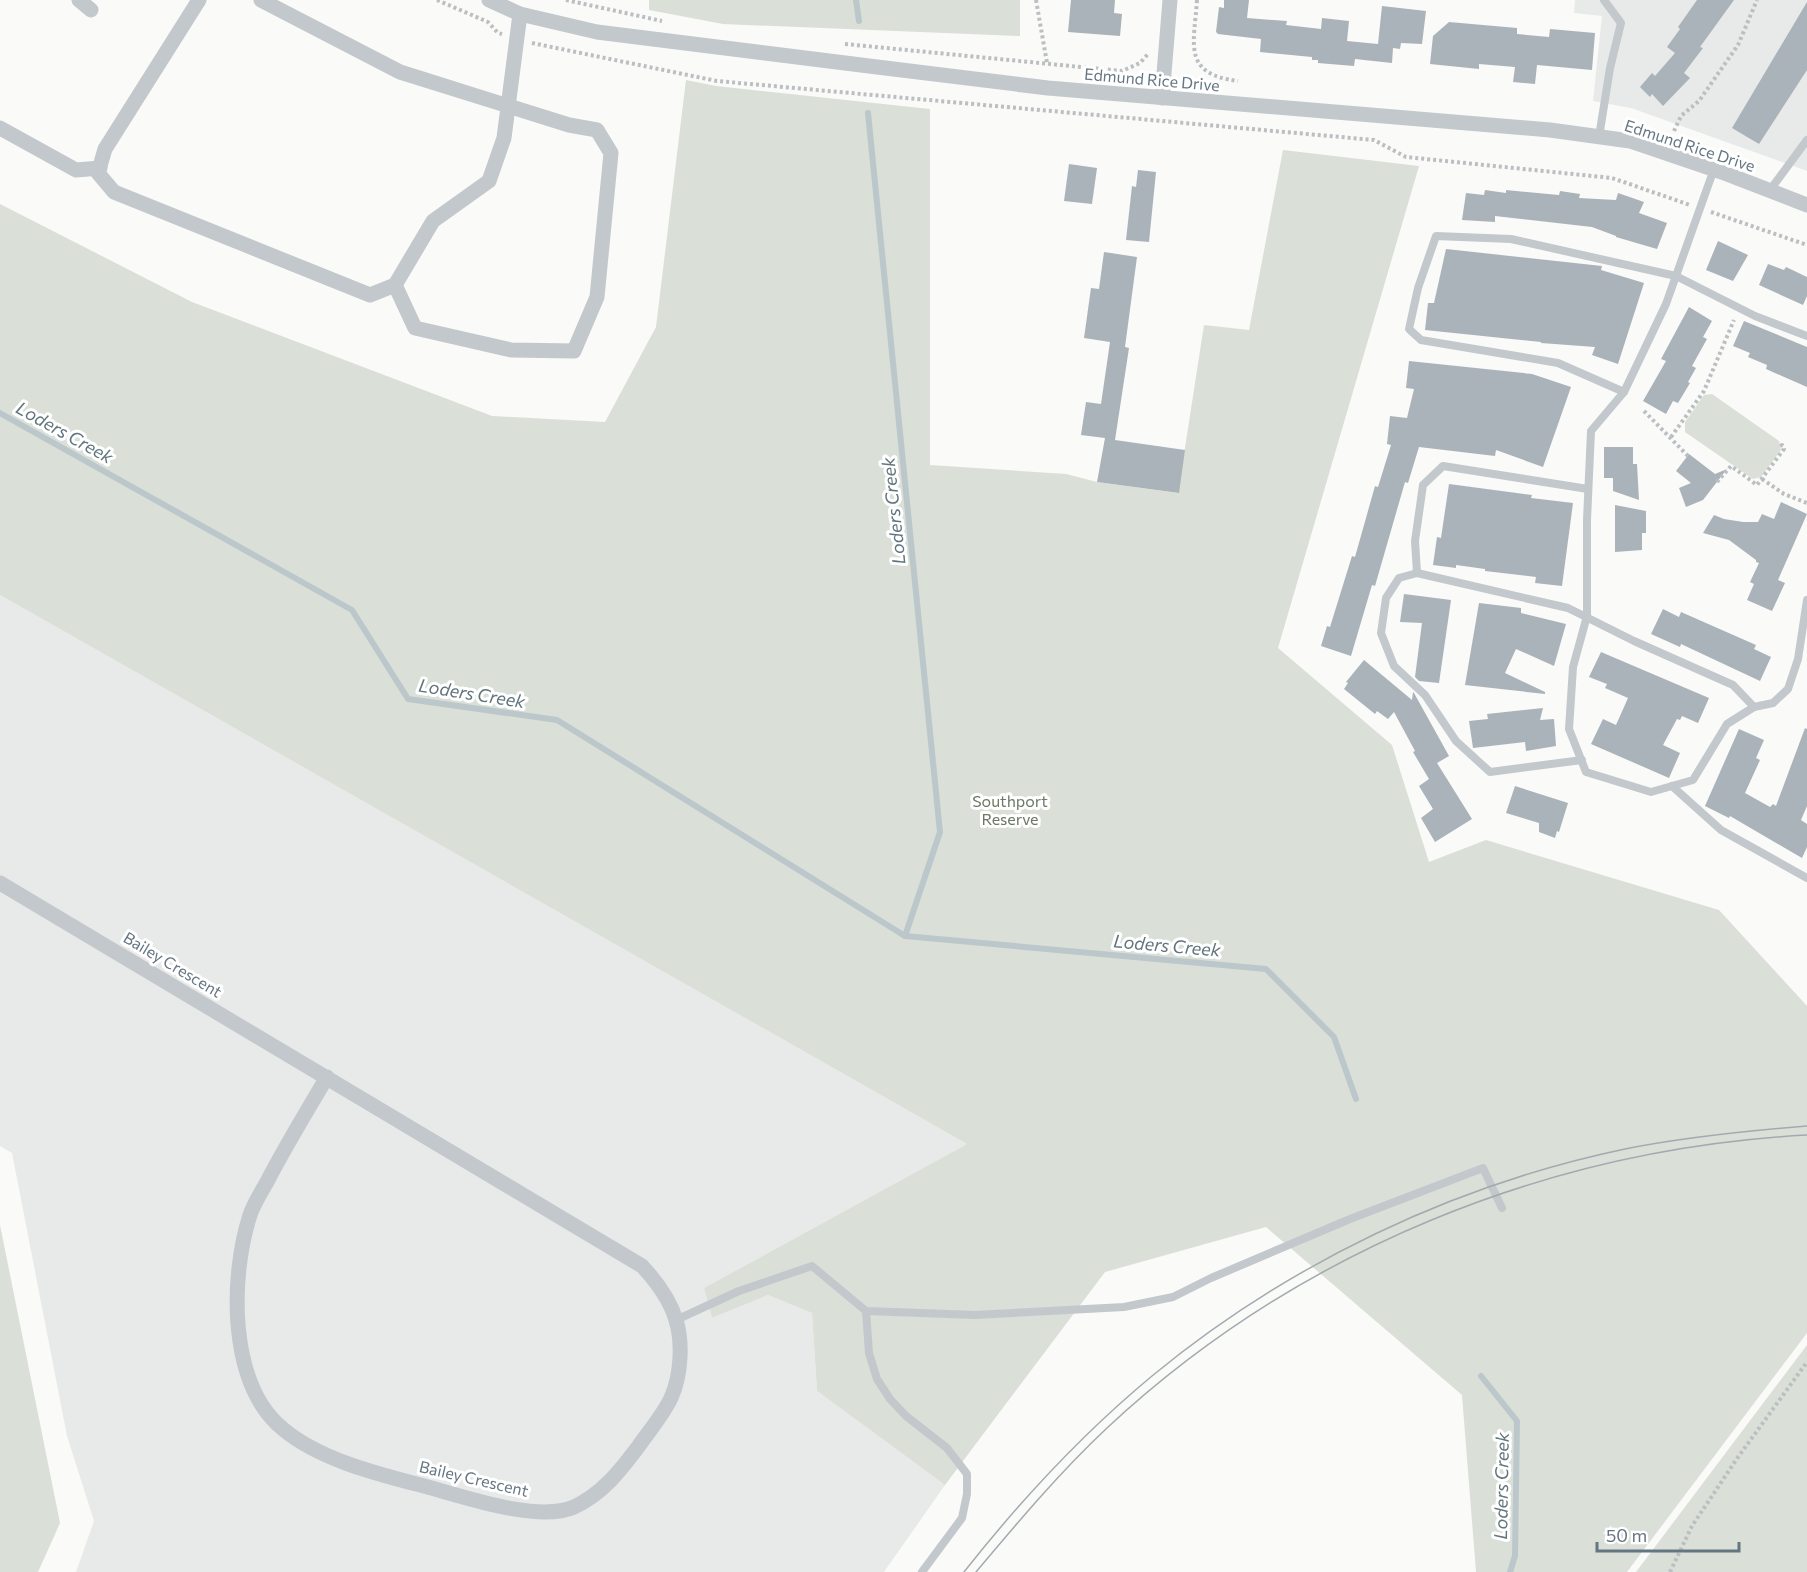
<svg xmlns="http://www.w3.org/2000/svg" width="1807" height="1572" viewBox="0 0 1807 1572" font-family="Commissioner,sans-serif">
	<rect width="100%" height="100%" fill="#fafaf8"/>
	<!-- built -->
	<g fill="#e8e9e9">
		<path d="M1575 0H1807V171L1631 108 1593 101 1602 16 1574 13Z"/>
		<path d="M0 595 967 1144 704 1288 712 1318 768 1295 812 1313 817 1391 945 1485 884 1572H76L94 1521 67 1436 12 1153 0 1146Z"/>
	</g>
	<!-- green -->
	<g fill="#dadfd7">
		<path d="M649 0H1020V36L723 24 649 10Z"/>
		<path d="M686 80 716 86 930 109V465L1066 474 1097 482 1178 493 1204 325 1249 330 1283 150 1419 166 1278 648 1392 745 1429 862 1486 840 1719 910 1807 1006V1333L1627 1572H1476L1462 1395 1266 1227 1105 1272 945 1485 817 1391 812 1313 768 1295 712 1318 704 1288 967 1144 0 595V204L192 302 492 416 605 422 656 327Z"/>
		<path d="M1712 394 1779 441 1781 450 1761 477 1753 479 1685 432V422L1704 395Z"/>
		<path d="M0 1225 60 1523 38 1572H0Z"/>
		<path d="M1807 1345V1572H1636Z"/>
	</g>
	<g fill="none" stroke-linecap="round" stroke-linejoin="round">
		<!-- stream -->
		<g stroke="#bbc7cb" stroke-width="6">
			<path d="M856 0 859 21"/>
			<path d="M868 113 940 832 905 936"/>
			<path d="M0 413 352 610 408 699 557 720 905 936 1266 969 1334 1037 1356 1099"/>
			<path d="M1481 1376 1517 1421 1515 1556 1510 1572"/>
		</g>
	</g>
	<!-- building -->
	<g fill="#aab3b9">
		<path d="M1071 0H1115L1114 13 1122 14 1120 36 1068 32Z"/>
		<path d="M1224 0H1249L1247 18 1287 21 1286 25 1321 29 1322 18 1349 21 1347 41 1378 44 1382 6 1426 11 1422 44 1401 43 1400 49 1393 48 1392 63 1355 59 1354 66 1318 63V60H1312V57L1260 52 1261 39 1218 34 1216 32 1219 7 1224 8Z"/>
		<path d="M1697 0H1734L1700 47 1703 48 1684 73 1690 78 1663 106 1652 94 1650 97 1640 87 1652 73 1655 76 1675 53 1667 47 1680 29 1678 27Z"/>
		<path d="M1807 2V70L1759 144 1732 128Z"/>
		<path d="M1449 22 1517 28V34L1549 37 1550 29 1595 33 1592 70 1537 65 1535 84 1513 82 1515 67 1479 64V69L1430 64 1433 36Z"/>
		<path d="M1069 164 1097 168 1092 204 1064 201Z"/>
		<path d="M1138 170 1156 172 1149 242 1126 240 1132 186 1136 187Z"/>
		<path d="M1485 190 1506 193V190L1559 195 1560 191 1580 194 1579 198 1616 200 1618 193 1644 202 1639 213 1667 223 1657 249 1616 237V236L1592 227 1495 216V222L1462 220 1466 193 1484 195Z"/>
		<path d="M1718 241 1748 255 1733 281 1706 270Z"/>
		<path d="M1446 249 1602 266 1601 270 1644 283 1618 364 1592 355 1595 347 1541 343V342L1425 330 1428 303H1434Z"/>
		<path d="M1104 252 1137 257 1125 347 1129 348 1115 440 1185 450 1179 493 1097 482 1105 438 1081 435 1086 402 1101 404 1110 342 1084 338 1091 288 1099 289Z"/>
		<path d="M1768 264 1784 270 1786 267 1807 277V296L1803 305 1759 285Z"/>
		<path d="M1689 307 1712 321 1703 337 1707 339 1692 366 1696 368 1688 382 1690 383 1678 403 1673 401 1666 414 1643 401 1666 361 1661 359Z"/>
		<path d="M1744 321 1807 347V387L1766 369 1767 365 1748 357 1750 353 1733 346Z"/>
		<path d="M1409 361 1532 374 1571 387 1543 467 1496 450 1495 456 1419 447 1408 483 1405 482 1375 586 1372 585 1351 656 1321 646 1327 626 1330 627 1352 556 1355 557 1375 486 1378 487 1391 445 1387 444 1390 416 1407 418 1414 389 1406 388Z"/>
		<path d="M1604 447H1633V464H1637L1639 500 1613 491V478H1604Z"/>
		<path d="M1689 454 1715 474 1727 469 1703 500 1686 507 1679 488 1691 483 1676 471Z"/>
		<path d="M1449 484 1532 495 1531 498 1573 503 1562 586 1535 583 1536 577 1485 571V569L1456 565V568L1433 565 1437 537 1441 538Z"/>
		<path d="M1781 502 1807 514 1778 580 1785 583 1772 611 1747 600 1754 584 1750 582 1759 563 1756 562V560L1729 540 1703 533 1714 515 1724 519 1743 522H1758L1762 514 1774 519Z"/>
		<path d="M1615 505 1646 511V533H1642V550L1615 552Z"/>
		<path d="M1404 594 1451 600 1439 683 1419 681 1415 677 1422 623 1400 622Z"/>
		<path d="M1479 603 1521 608V613L1566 624 1554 666 1516 649 1505 673 1545 692V694L1465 685Z"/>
		<path d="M1663 609 1679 617 1681 612 1756 645 1754 649 1771 657 1760 681 1681 644 1680 647 1651 634Z"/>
		<path d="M1601 652 1709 698 1698 723 1682 716 1680 720 1677 719 1663 745 1680 753 1669 778 1591 744 1603 719 1616 725 1628 698 1605 688 1607 684 1589 677Z"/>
		<path d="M1364 660 1412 700 1413 692 1414 693 1449 756 1437 763 1472 819 1435 842 1421 818 1433 809 1419 786 1429 779 1413 752 1415 751 1394 712 1388 719 1377 711 1375 714 1344 689 1348 683 1346 682Z"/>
		<path d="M1543 708 1540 720 1554 719 1556 746 1526 751 1525 742 1473 748 1469 721 1488 719 1487 714Z"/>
		<path d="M1805 728 1807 729V806L1801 820 1807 824V847L1802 858 1730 816 1729 818 1705 806 1739 729 1764 740 1756 758 1760 760 1745 793 1770 807 1773 804 1776 806Z"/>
		<path d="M1515 786 1568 803 1559 832 1557 831 1555 838 1539 832V823L1506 813Z"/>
	</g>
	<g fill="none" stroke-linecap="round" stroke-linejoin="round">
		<!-- path -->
		<g stroke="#bbbfc2" stroke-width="4" stroke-dasharray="3 3" stroke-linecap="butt">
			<path d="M437 0 488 22 498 33 502 34"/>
			<path d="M566 0 662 21"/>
			<path d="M1036 0 1047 63"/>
			<path d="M1197 0C1194 45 1182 74 1238 81"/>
			<path d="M532 43 717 81 1374 140 1406 157 1612 178 1690 205"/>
			<path d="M845 44 1122 71 1140 63 1148 54"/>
			<path d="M1674 131 1681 116 1699 101 1738 45 1757 0"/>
			<path d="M1711 212 1807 245"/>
			<path d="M1644 411 1688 456"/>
			<path d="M1671 437 1704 391 1734 320"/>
			<path d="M1762 479 1784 494 1807 503"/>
			<path d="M1717 482 1731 466 1757 485 1784 449 1782 445 1780 446"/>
			<path d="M1670 1572 1692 1526 1736 1460 1807 1362"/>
		</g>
		<!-- service -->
		<g stroke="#c3c8cc" stroke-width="8">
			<path d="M1599 137 1610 68 1621 23 1604 0"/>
			<path d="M1714 169 1666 304 1624 392 1591 431 1587 520V616L1573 667 1569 729 1586 772 1651 792 1693 780 1727 724 1754 707 1773 703 1788 689 1798 659 1807 600"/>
			<path d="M1770 190 1807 140"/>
			<path d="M1624 392 1558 363 1421 340 1409 329 1418 288 1436 236 1511 239 1676 276 1755 316 1807 336"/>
			<path d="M1588 489 1443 466 1423 485 1415 541 1417 573 1568 608 1634 641 1733 685 1754 707"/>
			<path d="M1417 573 1399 578 1386 598 1381 633 1394 666 1425 695 1456 741 1490 772 1582 760"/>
			<path d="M1672 786 1721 830 1807 878"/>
			<path d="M866 1311 869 1353 877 1379 890 1399 906 1416 947 1448 967 1474V1494L962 1518 922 1572"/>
			<path d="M676 1320 739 1291 812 1266 866 1311 975 1315 1124 1307 1173 1297 1211 1278 1350 1219 1483 1168 1502 1208"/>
		</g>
		<!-- minor -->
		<g stroke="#c3c8cc" stroke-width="15">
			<path d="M79 0 91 10"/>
			<path d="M199 0 105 149 98 173 114 192 370 295 395 285 433 221 489 181 504 138 520 14"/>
			<path d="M261 0 400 72 569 125 597 130 611 153 597 297 574 351 511 350 415 328 395 285"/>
			<path d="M489 0 520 14 597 32 877 67 1048 88 1550 130 1630 141 1727 174 1807 205"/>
			<path d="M1162 98 1170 0"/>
			<path d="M0 128 76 170 100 168"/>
			<path d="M0 883 642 1266C656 1281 670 1300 676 1320 683 1343 681 1376 671 1398 663 1415 649 1431 638 1447 620 1471 602 1494 574 1507 537 1523 462 1496 424 1486 378 1474 320 1460 283 1429 228 1384 230 1277 250 1215 254 1203 262 1191 268 1180 286 1145 307 1111 327 1077"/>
		</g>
		<!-- tram -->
		<g stroke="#a2aab0" stroke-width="1.5">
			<path d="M964 1572C1020 1501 1082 1434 1152 1376 1288 1264 1453 1185 1625 1149 1685 1137 1746 1131 1807 1126"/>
			<path d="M976 1572C1018 1522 1060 1472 1107 1428 1298 1250 1548 1149 1807 1135"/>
		</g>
	</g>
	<g text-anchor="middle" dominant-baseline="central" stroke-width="6" stroke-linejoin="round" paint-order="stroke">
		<!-- street labels -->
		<g font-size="16" fill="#657683" stroke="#fff">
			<text transform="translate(1152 79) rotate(5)">Edmund Rice Drive</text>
			<text transform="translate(1690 145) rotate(18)">Edmund Rice Drive</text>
			<text transform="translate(173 964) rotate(31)">Bailey Crescent</text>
			<text transform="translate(474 1478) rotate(13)">Bailey Crescent</text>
		</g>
		<!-- park labels -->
		<g font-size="16" fill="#687a64" stroke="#fff">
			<text x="1010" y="800">Southport<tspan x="1010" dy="18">Reserve</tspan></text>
		</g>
		<!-- water labels -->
		<g font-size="18" font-style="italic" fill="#60757c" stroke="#fff">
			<text transform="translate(65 432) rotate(29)">Loders Creek</text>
			<text transform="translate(893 511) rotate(-96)">Loders Creek</text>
			<text transform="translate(472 693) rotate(9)">Loders Creek</text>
			<text transform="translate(1167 945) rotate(5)">Loders Creek</text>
			<text transform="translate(1501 1486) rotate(-89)">Loders Creek</text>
		</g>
	</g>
	<!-- scale -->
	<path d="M1597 1542v9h142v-9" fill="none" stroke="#657683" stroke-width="3"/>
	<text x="1606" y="1542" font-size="18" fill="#657683" stroke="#ffffff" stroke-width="4.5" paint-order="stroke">50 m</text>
</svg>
